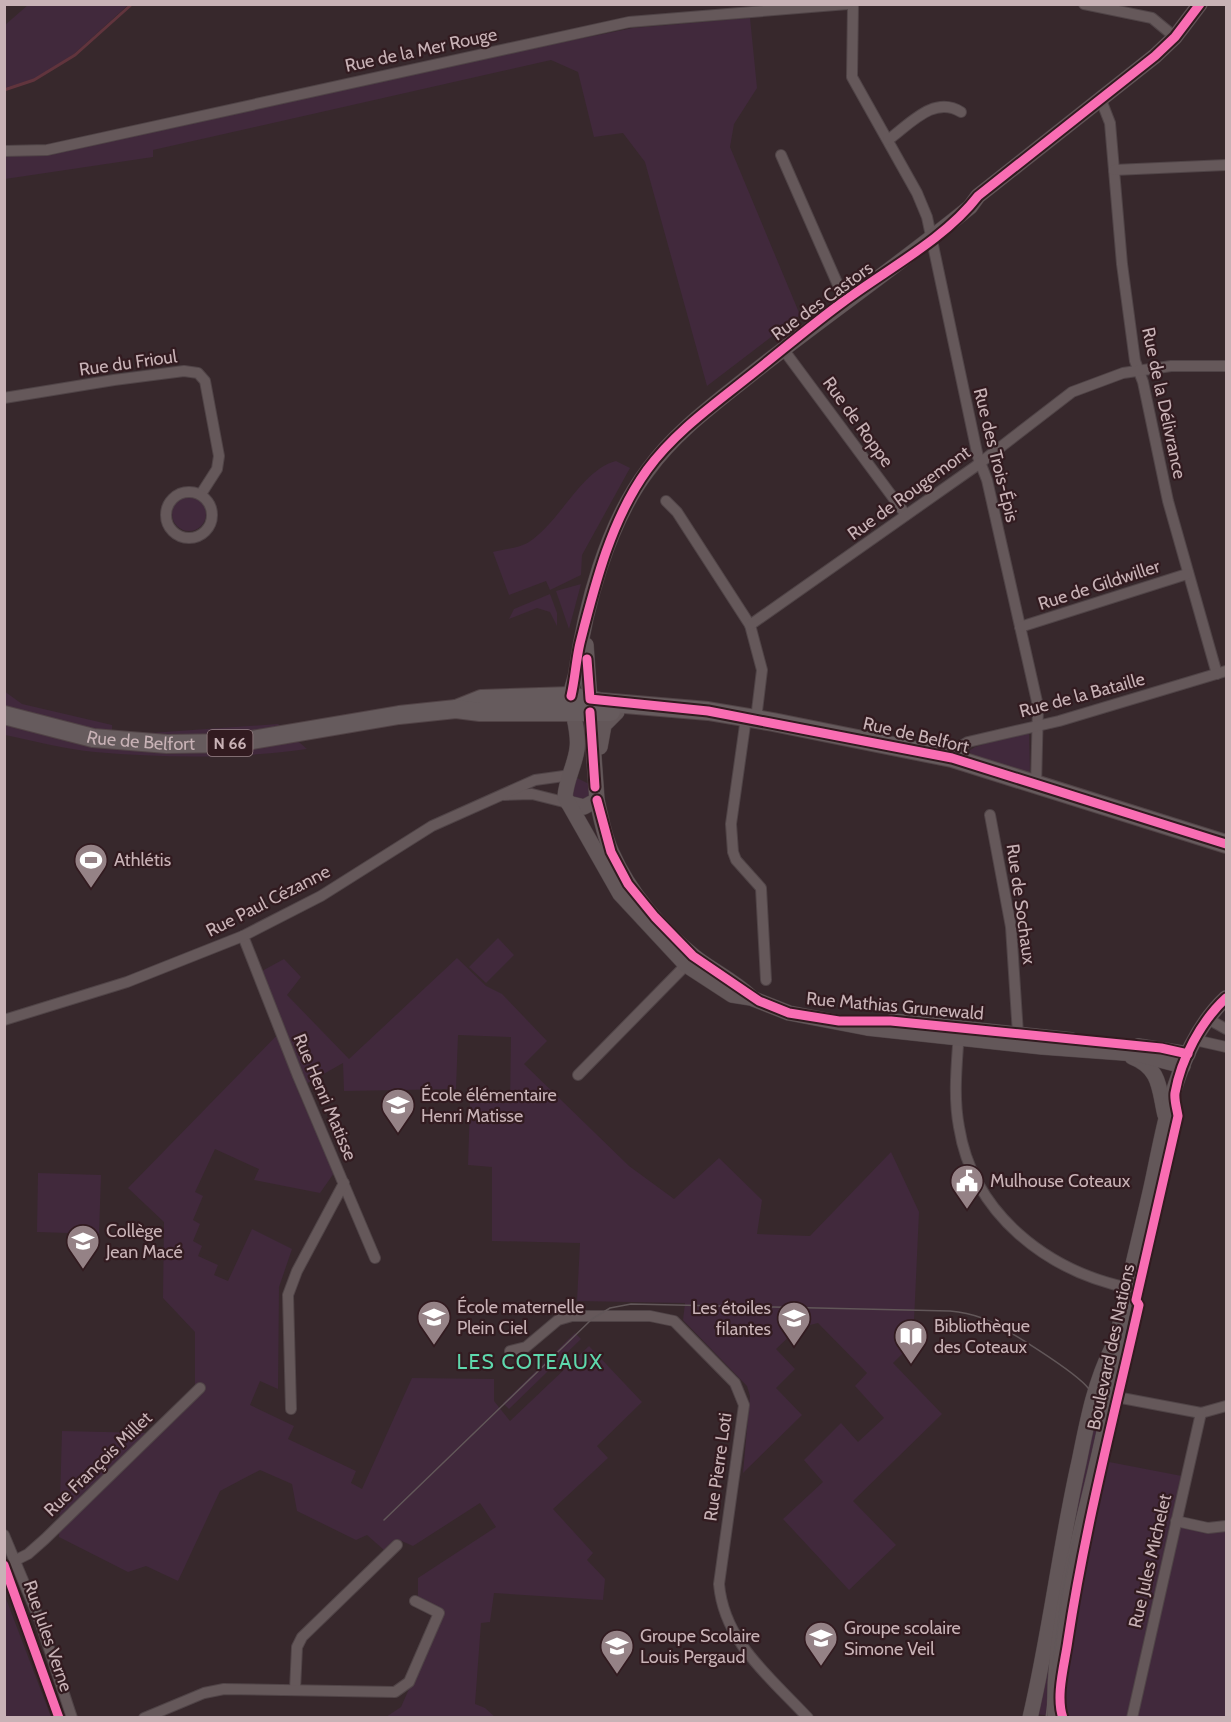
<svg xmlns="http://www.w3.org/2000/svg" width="1231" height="1722" viewBox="0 0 1231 1722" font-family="Cabin,sans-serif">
	<rect width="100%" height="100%" fill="#37282c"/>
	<!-- green -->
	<g fill="#41293c">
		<path d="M28 5V4L128 5 74 54 35 79 5 88V25Z"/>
		<path d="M750 18 757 88 734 124 730 147 800 315 707 386 645 162 623 133 594 137 578 72 551 60 153 150V157L5 179V155L633 28Z"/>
		<path d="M616 461 630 468 582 555 581 575 550 590 546 581 509 595 493 552C504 549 520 548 529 542 561 521 581 470 616 461Z"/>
		<circle cx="189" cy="514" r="17"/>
		<path d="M581 584 569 629 556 591Z"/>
		<path d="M550 594 557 613V626L550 612 537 608 509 619 514 609Z"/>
		<path d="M4 691 22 704 112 725V731L150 733 278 724 307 749C237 759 165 758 95 752 65 749 34 741 5 735Z"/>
		<path d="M1029 730 1030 774 972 755 969 751 975 747Z"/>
		<path d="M571 775 595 787 597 800 578 806 566 787Z"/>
		<path d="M498 938 514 955 486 983 469 967Z"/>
		<path d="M457 958 486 986 502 994 547 1041 524 1064 629 1166 674 1199 719 1158 762 1200 757 1234 810 1236 891 1152 919 1212 913 1343 893 1363 942 1414 853 1501 896 1545 849 1590 783 1519 823 1482 804 1460 841 1423 858 1442 884 1418 855 1386 867 1373 818 1323 798 1328 776 1349 795 1369 776 1388 802 1415 743 1473 750 1396 747 1386 683 1320 685 1303 577 1301 580 1243 492 1241V1167L468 1165 470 1103H510L511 1037 458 1035 456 1089 344 1091 343 1063 297 1089 334 1173 320 1193 254 1180 259 1169 215 1149 195 1192 203 1196 193 1220 200 1224 193 1241 202 1246 198 1256 218 1265 214 1275 228 1281 252 1229 292 1249 279 1287 278 1389 260 1381 250 1405 294 1426 288 1439 356 1471 351 1483 362 1489 412 1378 494 1379V1401L510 1421 589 1346 642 1402 597 1446 608 1458 553 1509 593 1553 587 1560 605 1579 603 1600 494 1593 490 1622 481 1623 475 1704 485 1708 495 1717H386L401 1707 443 1612 418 1599V1578L496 1527 480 1503 413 1546 397 1539 384 1550 367 1535 356 1540 297 1511 292 1484 260 1470 220 1491 178 1581 146 1566 128 1572 59 1537 62 1431 147 1433 195 1386V1332L163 1298 164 1222 128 1188 284 1028 262 971 284 959 301 977 287 995 349 1059Z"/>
		<path d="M38 1173 101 1175 99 1234 37 1232Z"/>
		<path d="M575 1333 581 1339 509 1409 503 1403Z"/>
		<path d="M1105 1394 1051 1716 1035 1714 1096 1399Z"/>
		<path d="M1104 1461 1187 1477 1177 1521 1226 1526V1717L1063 1718C1050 1685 1094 1504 1104 1461Z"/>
		<path d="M4 1596H5L51 1717H5Z"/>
	</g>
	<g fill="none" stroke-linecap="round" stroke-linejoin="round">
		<!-- stream -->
		<path stroke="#61343d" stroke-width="3" d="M4 90 34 80 75 55 132 4"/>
		<!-- street casing -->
		<g stroke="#504447" stroke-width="12">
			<g id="street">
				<path d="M853 4 852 77 917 193 927 217 978 457 987 480 1038 706 1036 786"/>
				<path d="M1084 4 1152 18 1175 37"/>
				<path d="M1101 100 1110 123 1122 264 1135 361 1143 382 1168 501 1217 674"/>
				<path d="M888 140C910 124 934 95 961 112"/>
				<path d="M4 151 47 150 629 22 848 4"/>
				<path d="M781 155 845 301"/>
				<path d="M1114 170 1226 165"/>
				<path d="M783 349 906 515"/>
				<path d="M4 398 114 380 184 371 198 373 205 381 219 456 217 469 201 494"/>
				<circle cx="189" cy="515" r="23"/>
				<path d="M666 501 677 512 750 625 762 670 756 719"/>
				<path d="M750 625 976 466 1072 392 1123 373 1171 366H1226"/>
				<path d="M1020 627 1187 574"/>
				<path d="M746 718 731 824 733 852 736 860 761 888 766 980"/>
				<path d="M952 758 958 748 968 742 1059 721 1226 671"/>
				<path d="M504 795 532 794 568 803"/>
				<path d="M990 815 1011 927 1018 1034"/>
				<path d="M243 936 298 1076 375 1258"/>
				<path d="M1208 1019 1226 1029"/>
				<path d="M4 1020 127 982 243 936 321 896 432 826 535 780 571 775"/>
				<path d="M959 1031C957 1063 953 1095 959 1127 973 1214 1047 1271 1129 1288"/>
				<path d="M1195 1040 1226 1047"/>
				<path d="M578 1075 686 965"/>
				<path d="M510 1351 526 1347 558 1320 572 1316H650L674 1321 735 1383 744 1405 719 1584C724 1642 770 1677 808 1718"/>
				<path d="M1095 1390 1111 1396 1201 1413 1226 1406"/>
				<path d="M291 1409 288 1295 297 1271 344 1183"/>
				<path d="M1176 1521 1208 1528 1226 1526"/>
				<path d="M4 1535 40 1621 72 1718"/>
				<path d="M16 1560 28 1554 45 1539 200 1388"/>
				<path d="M295 1690 297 1647 302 1637 397 1545"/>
				<path d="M144 1718 204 1693 224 1689 395 1692 409 1682 439 1613 415 1601"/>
				<path d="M1132 1718 1201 1413"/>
			</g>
		</g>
		<!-- secondary casing -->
		<g stroke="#504447" stroke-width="16">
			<g id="secondary">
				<path d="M600 747 604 725 617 712"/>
				<path d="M597 800C601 817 604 837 612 853 629 892 662 931 695 957 713 971 734 981 751 997"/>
				<path d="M568 803 584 807 597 800 586 645"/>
				<path d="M893 1021 1072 1040"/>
				<path d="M1138 1046 1188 1054"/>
				<path d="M1132 1057C1161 1068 1159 1090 1165 1115"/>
				<path d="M1183 1066 1137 1054 1042 1047 867 1028 789 1013 751 998 732 995 686 965 620 894 565 797C566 780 575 765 577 749 580 730 570 710 571 695 571 688 575 680 576 673 585 607 607 524 648 470 676 431 717 402 754 372 825 316 900 264 970 207L978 196 1155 56 1175 37 1200 4"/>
				<path d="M1030 1718C1050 1633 1060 1546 1079 1462 1087 1423 1094 1384 1112 1348"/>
				<path d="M1055 1718C1051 1611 1093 1501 1111 1397 1115 1377 1115 1355 1118 1334 1127 1285 1140 1237 1151 1188 1165 1124 1176 1045 1226 998"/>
			</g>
		</g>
		<!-- primary casing -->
		<g stroke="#514346" stroke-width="20">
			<g id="primary">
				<path d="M456 709 481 699 571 696 601 702 708 711 773 722 952 758 1226 844"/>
				<path id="s1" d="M4 715 93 738 167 744 234 743 399 715 456 709 480 712H611"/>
			</g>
		</g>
		<!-- street -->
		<use href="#street" stroke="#65585a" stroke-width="10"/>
		<!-- secondary -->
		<use href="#secondary" stroke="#635759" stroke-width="15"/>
		<!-- primary -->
		<use href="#primary" stroke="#665b5d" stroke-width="18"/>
		<!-- tram -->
		<path stroke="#625759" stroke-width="1.5" d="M384 1520 592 1319 610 1308 631 1304 950 1311C961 1312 971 1314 982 1318 1003 1326 1076 1372 1089 1389 1097 1401 1098 1414 1098 1429L1062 1594 1046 1718"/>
		<!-- cycleway casing -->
		<g stroke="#321b20" stroke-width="13">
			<g id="cycleway">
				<path d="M587 659 590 699 708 711 952 758 1226 844"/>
				<path d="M571 696C575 679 576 660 580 643 595 584 611 520 647 470 674 433 712 406 747 378 779 353 810 326 843 302 887 269 944 240 978 196L1155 56 1175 37 1200 4"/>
				<path d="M590 712 595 787"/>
				<path d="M597 800 611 852 628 884 655 917 693 956 759 1001 789 1013 839 1021H891L1161 1048 1188 1054"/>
				<path d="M4 1565 59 1718"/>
				<path d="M1063 1718C1055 1696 1065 1663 1068 1640 1085 1527 1114 1416 1139 1305L1136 1300 1178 1116C1177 1109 1174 1100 1175 1093 1181 1059 1201 1021 1226 998"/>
			</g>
		</g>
		<!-- cycleway -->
		<use href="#cycleway" stroke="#f96db3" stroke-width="9"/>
	</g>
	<!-- icons -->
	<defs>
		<g id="stadium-pin" transform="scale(1.725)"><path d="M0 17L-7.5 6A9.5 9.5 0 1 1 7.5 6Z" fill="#958286" stroke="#321b20"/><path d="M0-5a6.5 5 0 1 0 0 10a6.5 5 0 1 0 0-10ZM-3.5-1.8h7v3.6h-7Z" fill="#fff"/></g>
		<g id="school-pin" transform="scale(1.725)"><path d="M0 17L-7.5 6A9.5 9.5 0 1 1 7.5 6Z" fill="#958286" stroke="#321b20"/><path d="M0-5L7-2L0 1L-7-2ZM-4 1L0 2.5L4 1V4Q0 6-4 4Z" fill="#fff"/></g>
		<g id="civic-pin" transform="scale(1.725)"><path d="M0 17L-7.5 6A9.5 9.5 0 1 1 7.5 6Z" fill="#958286" stroke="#321b20"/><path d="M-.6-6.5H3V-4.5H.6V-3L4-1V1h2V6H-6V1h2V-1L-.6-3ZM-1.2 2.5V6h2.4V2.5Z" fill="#fff"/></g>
		<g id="library-pin" transform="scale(1.725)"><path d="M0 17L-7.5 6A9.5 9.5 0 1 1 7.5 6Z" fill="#958286" stroke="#321b20"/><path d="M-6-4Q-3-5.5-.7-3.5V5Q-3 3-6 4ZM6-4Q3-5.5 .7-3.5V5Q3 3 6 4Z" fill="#fff"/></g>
	</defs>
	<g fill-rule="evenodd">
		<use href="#stadium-pin" x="91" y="860"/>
		<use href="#school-pin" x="398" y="1105"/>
		<use href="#civic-pin" x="967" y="1181"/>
		<use href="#school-pin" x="83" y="1241"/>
		<use href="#school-pin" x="434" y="1317"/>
		<use href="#school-pin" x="794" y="1318"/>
		<use href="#library-pin" x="911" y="1336"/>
		<use href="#school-pin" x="821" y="1638"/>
		<use href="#school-pin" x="617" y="1646"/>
	</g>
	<g text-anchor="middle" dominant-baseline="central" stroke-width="4.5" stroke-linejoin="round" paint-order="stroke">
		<!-- shield labels -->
		<rect fill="#321b20" stroke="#9b8589" stroke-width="1.5" x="207.5" y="730" width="45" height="26" rx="4.5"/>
		<g font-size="16" font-weight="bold" fill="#c8b2b6">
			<text x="230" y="743">N 66</text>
		</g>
		<!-- street labels -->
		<g font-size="18" fill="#c8b2b6" stroke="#321b20">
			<text transform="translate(421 50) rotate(-12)">Rue de la Mer Rouge</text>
			<text transform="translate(822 301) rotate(-36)">Rue des Castors</text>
			<text transform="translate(128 363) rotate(-8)">Rue du Frioul</text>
			<text transform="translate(1164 403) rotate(78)">Rue de la Délivrance</text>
			<text transform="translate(858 422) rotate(54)">Rue de Roppe</text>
			<text transform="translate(996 455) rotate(76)">Rue des Trois-Épis</text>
			<text transform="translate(909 493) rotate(-36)">Rue de Rougemont</text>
			<text transform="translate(1099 585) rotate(-18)">Rue de Gildwiller</text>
			<text transform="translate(1082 695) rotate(-15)">Rue de la Bataille</text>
			<text transform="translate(916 735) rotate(13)">Rue de Belfort</text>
			<text stroke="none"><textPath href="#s1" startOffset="140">Rue de Belfort</textPath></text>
			<text transform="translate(268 901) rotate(-27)">Rue Paul Cézanne</text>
			<text transform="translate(1021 904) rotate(82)">Rue de Sochaux</text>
			<text transform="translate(895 1006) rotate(5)">Rue Mathias Grunewald</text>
			<text transform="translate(325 1097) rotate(67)">Rue Henri Matisse</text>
			<text transform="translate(1111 1347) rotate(-78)">Boulevard des Nations</text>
			<text transform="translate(98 1464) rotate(-44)">Rue François Millet</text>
			<text transform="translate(718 1467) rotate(-82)">Rue Pierre Loti</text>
			<text transform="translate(1150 1561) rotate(-77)">Rue Jules Michelet</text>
			<text transform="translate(48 1636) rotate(71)">Rue Jules Verne</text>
		</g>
		<!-- poi labels -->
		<g font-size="18" fill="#c8b2b6" stroke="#321b20" text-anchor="start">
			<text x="114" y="860">Athlétis</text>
			<text x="421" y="1095">École élémentaire<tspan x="421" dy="21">Henri Matisse</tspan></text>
			<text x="990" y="1181">Mulhouse Coteaux</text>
			<text x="106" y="1231">Collège<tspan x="106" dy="21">Jean Macé</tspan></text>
			<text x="457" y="1307">École maternelle<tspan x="457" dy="21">Plein Ciel</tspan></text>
			<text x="771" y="1308" text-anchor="end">Les étoiles<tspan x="771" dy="21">filantes</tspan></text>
			<text x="934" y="1326">Bibliothèque<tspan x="934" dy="21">des Coteaux</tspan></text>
			<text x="844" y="1628">Groupe scolaire<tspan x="844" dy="21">Simone Veil</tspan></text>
			<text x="640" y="1636">Groupe Scolaire<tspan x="640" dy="21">Louis Pergaud</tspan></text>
		</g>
		<!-- quarter labels -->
		<g font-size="21" letter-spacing="1.5" fill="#5ed8ad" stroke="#321b20">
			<text x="530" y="1361">LES COTEAUX</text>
		</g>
	</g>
	<!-- border -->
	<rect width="1231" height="1722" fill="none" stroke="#c8b2b6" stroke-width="12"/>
</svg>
